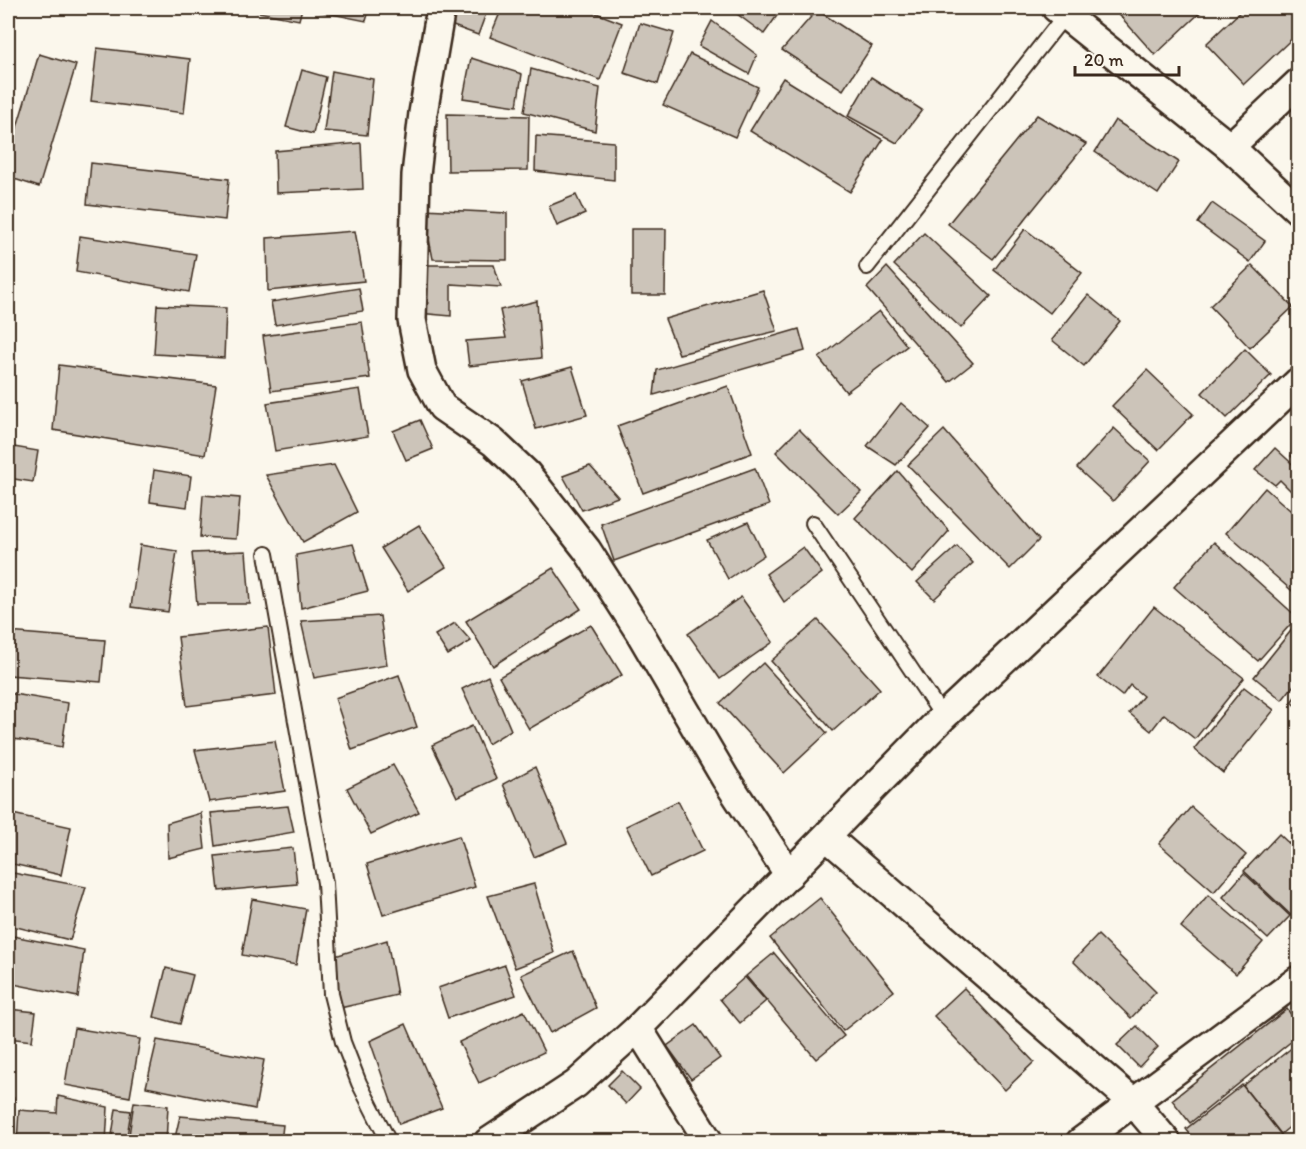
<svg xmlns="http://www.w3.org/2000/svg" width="1306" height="1149" viewBox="0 0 1306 1149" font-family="Itim,sans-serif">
	<rect width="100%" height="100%" fill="#fbf7ec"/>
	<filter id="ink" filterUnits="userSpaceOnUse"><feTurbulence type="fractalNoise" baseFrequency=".0167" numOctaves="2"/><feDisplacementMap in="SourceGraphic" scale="12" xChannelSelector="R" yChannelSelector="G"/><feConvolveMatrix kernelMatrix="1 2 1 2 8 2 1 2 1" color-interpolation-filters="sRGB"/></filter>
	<g filter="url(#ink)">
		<!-- building -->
		<g fill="#ccc4b9" stroke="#3b2a1e" stroke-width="1.5">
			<path d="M254 8H302L299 20 253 11Z"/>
			<path d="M313 8H370L366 21 312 10Z"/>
			<path d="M451 8H488L478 35 445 23Z"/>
			<path d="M502 8H583L622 23 600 80 490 37Z"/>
			<path d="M729 8H779L781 10 764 34Z"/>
			<path d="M1113 8H1205L1155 55Z"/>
			<path d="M1244 8H1298V33L1244 84 1206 44Z"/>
			<path d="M817 10 872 46 843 90 782 50Z"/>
			<path d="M712 21 757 55 749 74 699 46Z"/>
			<path d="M640 23 674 33 658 84 624 73Z"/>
			<path d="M97 48 190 59 184 113 91 101Z"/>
			<path d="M39 54 76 65 39 187 8 177V157Z"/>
			<path d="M690 54 758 87 735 137 663 105Z"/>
			<path d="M471 58 522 74 517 106 463 98Z"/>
			<path d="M531 69 600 88 595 131 524 112Z"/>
			<path d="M302 70 326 77 313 134 286 127Z"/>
			<path d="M332 71 373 79 367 135 324 131Z"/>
			<path d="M871 77 922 110 897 143 848 116Z"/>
			<path d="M783 78 883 140 850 192 750 131Z"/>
			<path d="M447 114 529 116 528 170 448 171Z"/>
			<path d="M1037 115 1086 144 993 259 948 224Z"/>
			<path d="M1115 120 1179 162 1158 194 1095 152Z"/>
			<path d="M536 136 614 142V180L535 171Z"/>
			<path d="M361 143 363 189 276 193 275 151Z"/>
			<path d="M91 163 229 179 225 220 87 204Z"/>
			<path d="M576 195 585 214 557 226 549 206Z"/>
			<path d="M1212 203 1265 241 1250 262 1198 223Z"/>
			<path d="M423 209 507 213V260L433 259Z"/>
			<path d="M631 229H666L665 295H631Z"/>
			<path d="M1025 229 1082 273 1050 313 994 270Z"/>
			<path d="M355 231 364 281 268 291 267 238Z"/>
			<path d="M924 233 991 296 961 328 894 265Z"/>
			<path d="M80 236 196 254 189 292 76 272Z"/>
			<path d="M420 265H494L501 287 451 284V316L418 313Z"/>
			<path d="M1252 265 1293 307 1250 348 1210 306Z"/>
			<path d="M887 267 973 363 949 382 867 288Z"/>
			<path d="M359 288 363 311 275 325 271 302Z"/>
			<path d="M763 290 777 331 679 354 665 319Z"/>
			<path d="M1088 295 1120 321 1084 366 1052 340Z"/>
			<path d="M537 301 541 358 469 366 466 341 506 338 500 310Z"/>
			<path d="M157 305 226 308 224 358 154 354Z"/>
			<path d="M879 311 907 346 846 392 819 358Z"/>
			<path d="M362 322 370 378 271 391 263 336Z"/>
			<path d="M799 329 805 351 654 395 657 370Z"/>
			<path d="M1245 349 1271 375 1227 418 1202 393Z"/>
			<path d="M59 365 216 385 205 455 53 430Z"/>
			<path d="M572 367 587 415 536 429 522 381Z"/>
			<path d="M1147 370 1193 414 1158 450 1112 406Z"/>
			<path d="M728 386 752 453 643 493 617 426Z"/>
			<path d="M360 389 368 436 275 451 267 403Z"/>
			<path d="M901 403 930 428 896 465 867 446Z"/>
			<path d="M420 420 433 449 406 460 393 431Z"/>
			<path d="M1114 428 1150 461 1113 501 1077 468Z"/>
			<path d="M799 429 861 492 838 514 776 452Z"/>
			<path d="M944 430 1039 540 1010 569 908 465Z"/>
			<path d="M8 446 38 451 33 482 8 478Z"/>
			<path d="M1275 448 1298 469V498L1280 480 1275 485 1255 470Z"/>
			<path d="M1298 448V463L1291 456Z"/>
			<path d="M334 465 357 512 303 542 266 475Z"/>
			<path d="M590 466 618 497 582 510 563 476Z"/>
			<path d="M755 468 769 505 614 561 601 524Z"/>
			<path d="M154 470 191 476 187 507 150 502Z"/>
			<path d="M898 471 949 531 912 573 855 518Z"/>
			<path d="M1265 488 1298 517V596L1226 533Z"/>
			<path d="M203 495 240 498 236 539 200 537Z"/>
			<path d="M748 522 764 555 728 579 707 540Z"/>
			<path d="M419 525 446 567 408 591 381 548Z"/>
			<path d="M1214 542 1297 617 1258 661 1174 587Z"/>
			<path d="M353 544 368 591 301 608 296 555Z"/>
			<path d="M140 545 177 551 168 612 131 607Z"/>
			<path d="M957 546 973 563 934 599 917 582Z"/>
			<path d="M803 547 822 573 784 602 766 574Z"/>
			<path d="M246 551 250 604H197L192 553Z"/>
			<path d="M553 568 581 609 493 666 466 621Z"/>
			<path d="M741 597 773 642 720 679 688 634Z"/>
			<path d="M1154 607 1244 678 1195 739 1164 714 1151 731 1129 713 1143 696 1130 685 1122 696 1098 677Z"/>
			<path d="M380 616 387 665 314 678 301 621Z"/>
			<path d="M818 620 880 689 833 731 771 661Z"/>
			<path d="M1298 622V680L1282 700 1254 677Z"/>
			<path d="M455 623 471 641 448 655 435 635Z"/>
			<path d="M591 625 622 675 529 729 499 677Z"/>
			<path d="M268 627 276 695 187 706 178 637Z"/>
			<path d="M8 632 105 640 101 682 8 675Z"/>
			<path d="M763 663 827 733 784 773 720 703Z"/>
			<path d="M399 675 417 727 352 750 335 698Z"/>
			<path d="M488 676 511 730 488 744 462 689Z"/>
			<path d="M1244 687 1274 710 1223 773 1194 749Z"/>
			<path d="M8 693 68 703 62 747 8 738Z"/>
			<path d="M1298 693V708L1291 702Z"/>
			<path d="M472 726 496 779 457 797 432 745Z"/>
			<path d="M275 741 285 791 209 802 195 750Z"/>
			<path d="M393 765 419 812 371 834 347 788Z"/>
			<path d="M535 767 567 843 534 857 503 784Z"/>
			<path d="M678 801 703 851 651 876 626 826Z"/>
			<path d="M288 806 294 832 215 846 211 813Z"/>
			<path d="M1191 807 1246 855 1214 892 1159 844Z"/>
			<path d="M8 813 71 827 61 875 8 863Z"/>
			<path d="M201 813 205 849 168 858 167 823Z"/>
			<path d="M1279 834 1298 852V914L1294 918 1244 871Z"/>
			<path d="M459 836 475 887 383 915 367 864Z"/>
			<path d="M293 848 297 884 219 891 215 856Z"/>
			<path d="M8 872 86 887 70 940 8 925Z"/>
			<path d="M1244 873 1290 916 1268 939 1223 897Z"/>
			<path d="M534 884 554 953 515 968 488 896Z"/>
			<path d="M1208 895 1263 942 1236 974 1181 927Z"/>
			<path d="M820 898 894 991 843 1031 770 938Z"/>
			<path d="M252 899 306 909 296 965 242 955Z"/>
			<path d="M8 935 84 950 78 997 8 983Z"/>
			<path d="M1098 935 1156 992 1131 1018 1073 961Z"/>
			<path d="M387 940 397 995 340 1008 335 956Z"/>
			<path d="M573 951 596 1008 550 1033 521 975Z"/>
			<path d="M774 953 844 1036 816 1059 746 976Z"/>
			<path d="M505 965 516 995 448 1018 438 988Z"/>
			<path d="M166 968 193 975 180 1024 154 1017Z"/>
			<path d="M745 977 766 1001 740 1023 720 999Z"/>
			<path d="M964 988 1034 1062 1005 1090 934 1016Z"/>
			<path d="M8 1009 36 1012 32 1041 8 1038Z"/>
			<path d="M1287 1009 1298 1024V1036L1190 1123 1172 1100Z"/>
			<path d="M524 1011 544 1052 479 1083 459 1042Z"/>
			<path d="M406 1024 442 1108 399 1124 370 1041Z"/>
			<path d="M696 1025 720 1058 691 1079 667 1046Z"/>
			<path d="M1137 1026 1158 1047 1139 1067 1117 1045Z"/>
			<path d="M74 1028 140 1039 130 1097 65 1085Z"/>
			<path d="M157 1040 264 1060 255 1109 146 1087Z"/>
			<path d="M1298 1043V1120L1281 1134 1243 1086Z"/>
			<path d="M622 1071 640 1089 626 1104 608 1085Z"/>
			<path d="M1242 1085 1285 1140 1282 1142H1196L1186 1129Z"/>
			<path d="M58 1096 108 1107 106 1142H17L19 1110 57 1113Z"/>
			<path d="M8 1097 14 1098 8 1137Z"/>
			<path d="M134 1102 168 1106 166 1142H128Z"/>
			<path d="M116 1109 131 1111 126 1142H111Z"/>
			<path d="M180 1116 283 1125 281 1142H174Z"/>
		</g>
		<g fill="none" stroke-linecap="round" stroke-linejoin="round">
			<!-- lane casing -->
			<g stroke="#3b2a1e" stroke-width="18">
				<g id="lane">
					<path d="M867 267 1065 15"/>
					<path d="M813 523 943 717"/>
					<path d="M266 554 325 883 331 994 343 1042 359 1083 389 1142"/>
				</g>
			</g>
			<!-- street casing -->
			<g stroke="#3b2a1e" stroke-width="32">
				<g id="street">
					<path d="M441 8 423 113 416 175 412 320 422 370 442 407 493 442 527 474 587 550 640 633 725 778 789 875"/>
					<path d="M1056 8 1230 147 1298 210"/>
					<path d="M1230 147 1298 83"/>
					<path d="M827 837 1133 1102 1167 1142"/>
					<path d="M638 1028 709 1142"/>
					<path d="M488 1142 576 1084 638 1028 943 717 1298 382"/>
					<path d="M1080 1142 1298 980"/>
				</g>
			</g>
			<!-- lane -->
			<use href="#lane" stroke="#fbf7ec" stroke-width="14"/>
			<!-- street -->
			<use href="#street" stroke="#fbf7ec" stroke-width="27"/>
		</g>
	</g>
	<!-- margin -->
	<rect width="1306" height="1149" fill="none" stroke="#fbf7ec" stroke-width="30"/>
	<rect x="15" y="15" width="1276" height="1119" fill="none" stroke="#3b2a1e" stroke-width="2" filter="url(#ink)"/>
	<!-- scale -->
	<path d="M1075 66v9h104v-9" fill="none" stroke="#3b2a1e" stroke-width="3"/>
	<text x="1084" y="66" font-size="18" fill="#3b2a1e" stroke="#fbf7ec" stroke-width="4.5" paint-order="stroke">20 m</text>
</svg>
